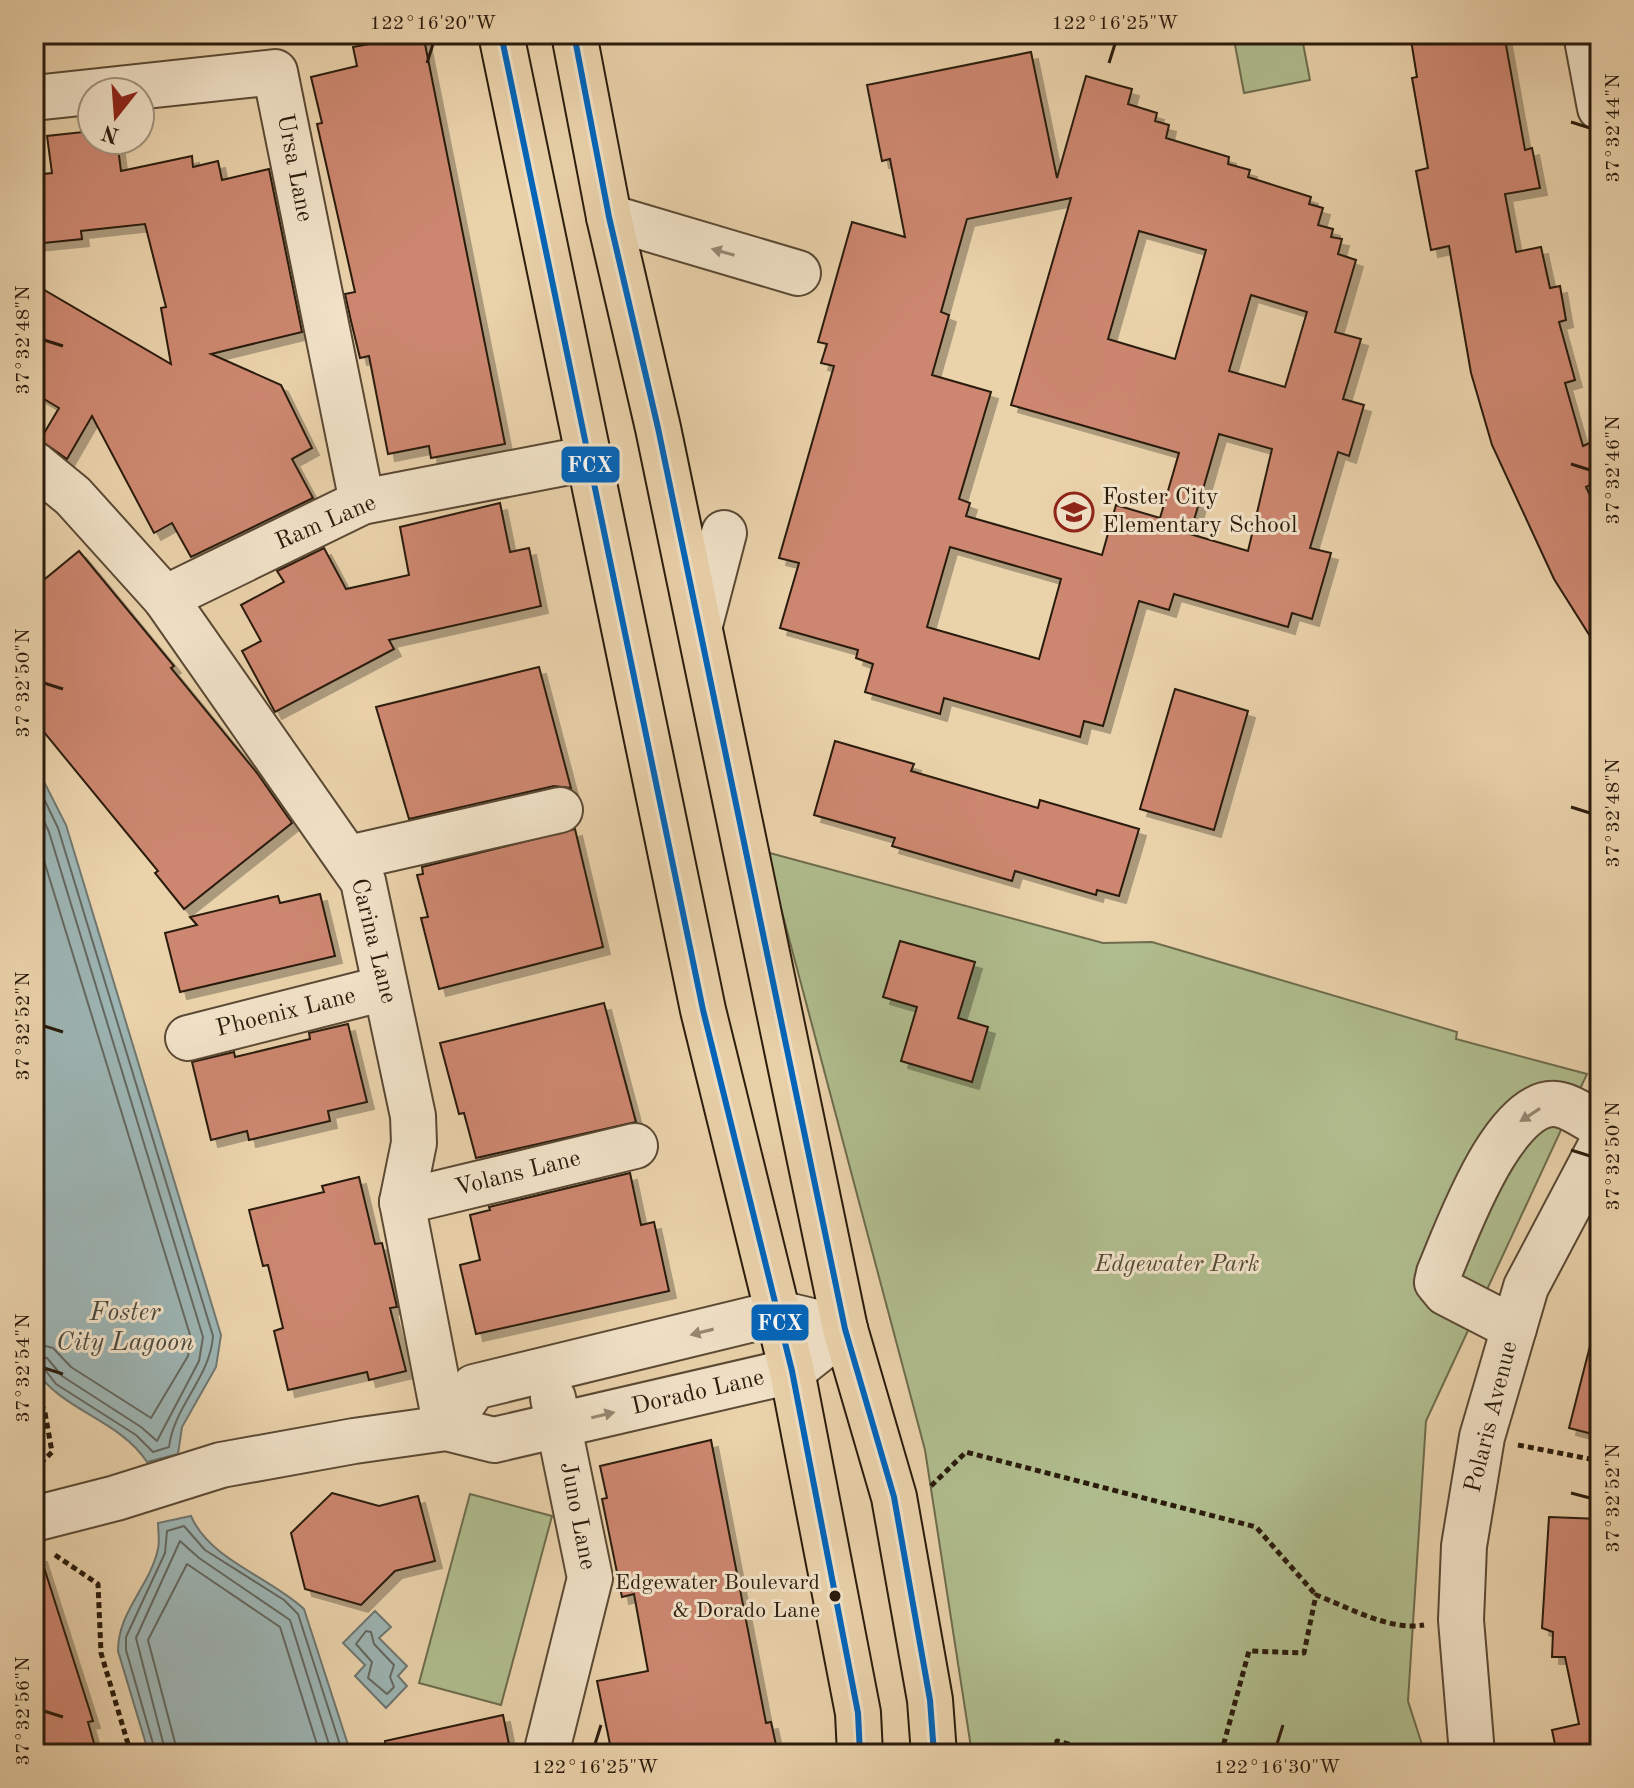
<svg xmlns="http://www.w3.org/2000/svg" width="1634" height="1788" viewBox="0 0 1634 1788" font-family="'Old Standard TT',serif">
	<defs>
		<filter id="shadow"><feDropShadow dx="7" dy="7" stdDeviation="0" flood-color="#0004"/></filter>
	</defs>
	<rect width="100%" height="100%" fill="#ead2ab"/>
	<filter id="stains"><feTurbulence type="fractalNoise" baseFrequency=".0025" numOctaves="4"/><feColorMatrix values="0 0 0 0 .2 0 0 0 0 .09 0 0 0 0 .02 0 0 0 .5 -.17"/></filter>
	<radialGradient id="worn" r=".72"><stop offset=".6" stop-color="#630" stop-opacity="0"/><stop offset="1" stop-color="#630" stop-opacity=".3"/></radialGradient>
	<!-- green -->
	<g fill="#b0bd8e" stroke="#6d6c4d" stroke-width="2">
		<path d="M1233 34H1320L1302 38 1310 80 1244 93Z"/>
		<path d="M766 852 1103 943 1152 942 1457 1032 1456 1039 1587 1074 1426 1421 1408 1701 1425 1754H972L925 1450Z"/>
		<path d="M470 1494 552 1516 501 1705 419 1683Z"/>
	</g>
	<!-- water -->
	<g fill="#9db5b4" stroke="#6f7771" stroke-width="2">
		<path d="M34 762 66 825 221 1335 216 1367 182 1427 178 1454 147 1462C119 1419 61 1411 34 1368Z"/>
		<path d="M191 1516C210 1560 270 1577 304 1609L351 1754H149L118 1651C118 1611 150 1586 158 1549 160 1541 158 1531 158 1523Z"/>
		<path d="M375 1611 391 1627 379 1638 407 1666 398 1676 407 1686 386 1708 355 1676 365 1665 343 1643Z"/>
	</g>
	<g fill="none" stroke-linecap="round" stroke-linejoin="round">
		<!-- shore -->
		<g stroke="#646860" stroke-width="2">
			<path d="M34 778 58 828 213 1336C210 1378 174 1406 169 1447L153 1452 136 1435 56 1384 43 1367 34 1365"/>
			<path d="M34 799 49 832 203 1337 199 1361 157 1441 141 1427 62 1376 47 1358 34 1355"/>
			<path d="M34 828 191 1338 188 1356 151 1418 71 1367 53 1348 34 1343"/>
			<path d="M366 1631 371 1632 374 1644 394 1665 390 1677 394 1687 387 1694 368 1678 372 1662 356 1644Z"/>
			<path d="M156 1754 126 1650V1637L165 1553 167 1531 184 1526 205 1550 284 1600 298 1614 343 1754"/>
			<path d="M166 1754 136 1638 180 1541 199 1558 290 1620 332 1754"/>
			<path d="M178 1754 148 1640 187 1564 280 1627 320 1754"/>
		</g>
	</g>
	<!-- building -->
	<g fill="#cd876f" stroke="#2a1b0c" stroke-width="2" fill-rule="evenodd" filter="url(#shadow)">
		<path d="M423 34 505 444 431 458 429 446 388 454 369 356 360 358 351 321 345 294 355 292 317 124 322 123 311 77 357 66 353 47Z"/>
		<path d="M1410 34H1504L1525 150 1532 148 1540 188 1505 194 1516 252 1541 247 1550 288 1560 286 1566 320 1559 322 1575 380 1565 383 1583 446 1600 438V480L1586 487 1600 516V652L1554 579 1492 445 1471 373 1449 246 1431 250 1416 171 1428 168 1412 78 1417 77Z"/>
		<path d="M1031 52 1057 178 1086 76 1117 85 1132 89 1128 104 1157 113 1155 121 1169 125 1166 138 1229 157 1228 164 1250 170 1248 177 1311 197 1309 204 1323 208 1318 225 1333 229 1331 237 1342 239 1338 254 1356 260 1335 332 1361 339 1343 399 1364 405 1349 456 1338 452 1310 548 1331 553 1312 619 1292 613 1288 627 1174 594 1169 610 1139 601 1103 726 1084 721 1080 737 944 698 940 714 865 692 873 664 856 658 858 650 780 628 799 563 779 558 834 366 821 363 827 344 818 342 852 222 905 237 890 159 882 161 867 85ZM1071 198 1011 405 1179 453 1160 518 1116 505 1102 555 966 516 970 503 959 499 991 392 932 375 949 315 941 312 967 219ZM1139 231 1206 250 1175 359 1108 339ZM1251 295 1307 312 1285 387 1229 371ZM1219 434 1272 449 1248 551 1190 534ZM950 547 1061 579 1039 659 927 627Z"/>
		<path d="M92 131V140H117L121 171 192 156 193 167 218 161 222 180 269 169 302 332 211 354 281 385 312 448 292 459 313 498 191 557 172 523 154 533 92 416 67 459 40 440 59 408 34 393V284L171 364 161 308 166 307 145 224 81 231 82 239 34 244V175L52 173 47 136Z"/>
		<path d="M500 503 510 552 529 548 541 606 389 640 394 649 275 712 242 651 261 641 241 605 284 582 277 571 324 548 346 589 409 575 400 527Z"/>
		<path d="M79 551 174 666 171 668 257 773 292 823 184 909 155 873 158 871 34 720V588Z"/>
		<path d="M539 667 571 788 554 786 409 819 376 707Z"/>
		<path d="M1175 689 1248 711 1214 830 1140 809Z"/>
		<path d="M835 741 914 764 911 771 1038 808 1040 800 1139 829 1119 896 1097 890 1096 895 1015 871 1012 881 892 846 895 838 814 815Z"/>
		<path d="M575 829 603 947 439 989 421 918 428 917 417 875 423 874 422 867Z"/>
		<path d="M320 894 335 956 180 992 165 933 197 925 190 917 278 896 280 903Z"/>
		<path d="M900 941 975 962 958 1018 988 1027 972 1082 901 1061 917 1007 883 997Z"/>
		<path d="M604 1003 636 1122 476 1158 464 1113 459 1114 440 1043Z"/>
		<path d="M348 1024 367 1102 328 1111 330 1121 249 1140 247 1131 211 1140 192 1062 234 1052 235 1057 310 1039 309 1033Z"/>
		<path d="M630 1173 641 1225 654 1222 669 1291 476 1334 460 1265 480 1260 470 1215 490 1210 489 1207Z"/>
		<path d="M359 1177 375 1244 382 1243 397 1307 390 1308 406 1371 369 1380 367 1372 288 1390 274 1331 283 1328 268 1265 263 1266 249 1210 324 1192 322 1186Z"/>
		<path d="M1590 1346 1600 1347V1436L1569 1428Z"/>
		<path d="M711 1440 766 1723 771 1722 778 1754H612L597 1681 648 1671 634 1594 622 1597 602 1499 607 1498 600 1466Z"/>
		<path d="M332 1493 379 1506 418 1496 435 1561 395 1571 361 1605 305 1589 291 1533Z"/>
		<path d="M1549 1517 1600 1519V1754H1557L1552 1730 1579 1724 1565 1657H1552L1553 1632 1542 1628Z"/>
		<path d="M40 1555 93 1721 88 1722 97 1754H34V1556Z"/>
		<path d="M503 1715 511 1754H386L385 1741Z"/>
	</g>
	<g fill="none" stroke-linecap="round" stroke-linejoin="round">
		<!-- minor casing -->
		<g stroke="#5a4934" stroke-width="48">
			<g id="minor">
				<path d="M1586 34 1600 108"/>
				<path d="M34 98 275 72 362 502"/>
				<path d="M609 217 798 273"/>
				<path d="M34 464 73 496 165 598 363 881 413 1116 414 1143 402 1202 446 1428"/>
				<path d="M165 598 362 502 590 458"/>
				<path d="M700 625 724 533"/>
				<path d="M349 858 560 810"/>
				<path d="M188 1038 385 988"/>
				<path d="M402 1202 635 1146"/>
				<path d="M1514 1328 1446 1293 1437 1282 1439 1273C1455 1236 1506 1090 1561 1105 1574 1108 1588 1119 1600 1125"/>
				<path d="M446 1428 474 1387 778 1313 845 1329"/>
				<path d="M34 1519 116 1498 221 1465 354 1441 446 1428 494 1440 792 1371 845 1329"/>
				<path d="M546 1754 590 1578 553 1398"/>
				<path d="M1472 1754 1461 1620 1464 1546 1482 1437 1526 1287 1600 1147"/>
			</g>
		</g>
		<!-- major casing -->
		<g stroke="#2a1b0c" stroke-width="48">
			<g id="major">
				<path d="M501 34 703 1010 792 1371 858 1713 860 1754"/>
				<path d="M574 34 609 217 658 428 845 1329 894 1497 930 1700 934 1754"/>
			</g>
		</g>
		<!-- path -->
		<g stroke="#2a1b0c" stroke-width="5" stroke-dasharray="6 4" stroke-linecap="butt">
			<path d="M34 1385 45 1413 52 1452 34 1470"/>
			<path d="M1518 1445 1600 1461"/>
			<path d="M931 1486 966 1452 1256 1527 1316 1595"/>
			<path d="M55 1555 98 1584 101 1653 131 1754"/>
			<path d="M1054 1754 1057 1741 1106 1754"/>
			<path d="M1221 1754 1249 1651 1304 1653 1316 1595C1348 1607 1389 1631 1424 1625"/>
		</g>
		<!-- minor -->
		<use href="#minor" stroke="#f1e2c8" stroke-width="44"/>
		<!-- major -->
		<use href="#major" stroke="#ead2ab" stroke-width="44"/>
		<!-- bus-1 casing -->
		<g stroke="#f1e2c8" stroke-width="12">
			<g id="bus-1">
				<path d="M501 34 703 1010 792 1371 858 1713 860 1754"/>
				<path d="M574 34 609 217 658 428 845 1329 894 1497 930 1700 934 1754"/>
			</g>
		</g>
		<!-- bus-1 -->
		<use href="#bus-1" stroke="#0065bd" stroke-width="6"/>
	</g>
	<!-- one-way arrows -->
	<defs><path id="oneway-solid" d="M-6-.8H1V-3.2L6.5 0L1 3.2V.8H-6Z" transform="scale(2)"/></defs>
	<g fill="#978873">
		<use href="#oneway-solid" transform="translate(723 252) rotate(-164)"/>
		<use href="#oneway-solid" transform="translate(1530 1115) rotate(147)"/>
		<use href="#oneway-solid" transform="translate(702 1332) rotate(166)"/>
		<use href="#oneway-solid" transform="translate(603 1415) rotate(-13)"/>
	</g>
	<!-- ticks -->
	<path fill="none" stroke="#2a1b0c" stroke-width="3" d="M427 63 433 44M1109 63 1115 44M1571 122 1590 128M44 340 63 346M1571 464 1590 470M44 683 63 689M1571 807 1590 813M44 1026 63 1032M1571 1150 1590 1156M44 1368 63 1374M1571 1493 1590 1498M44 1711 63 1717M595 1744 601 1725M1277 1744 1283 1725"/>
	<!-- icons -->
	<defs>
		<g id="school-ring" transform="scale(2)"><circle r="9.5" fill="#f1e2c8" stroke="#8f2418" stroke-width="1.5"/><path d="M0-5L7-2L0 1L-7-2ZM-4 1L0 2.5L4 1V4Q0 6-4 4Z" fill="#8f2418"/></g>
	</defs>
	<g fill-rule="evenodd">
		<use href="#school-ring" x="1074" y="512"/>
	</g>
	<!-- markers -->
	<circle fill="#2a1b0c" stroke="#f1e2c8" stroke-width="3" cx="835" cy="1596" r="7"/>
	<g text-anchor="middle" dominant-baseline="central" stroke-width="6" stroke-linejoin="round" paint-order="stroke">
		<!-- bus labels -->
		<g font-size="22" fill="#2a1b0c" stroke="#f1e2c8" text-anchor="end">
			<text x="820" y="1583">Edgewater Boulevard<tspan x="820" dy="28">&amp; Dorado Lane</tspan></text>
		</g>
		<!-- street labels -->
		<g font-size="24" fill="#2a1b0c" stroke="#f1e2c8">
			<text transform="translate(294 168) rotate(79)">Ursa Lane</text>
			<text transform="translate(326 523) rotate(-23)">Ram Lane</text>
			<text transform="translate(373 941) rotate(76)">Carina Lane</text>
			<text transform="translate(286 1013) rotate(-14)">Phoenix Lane</text>
			<text transform="translate(518 1174) rotate(-14)">Volans Lane</text>
			<text transform="translate(698 1393) rotate(-13)">Dorado Lane</text>
			<text transform="translate(1492 1417) rotate(-76)">Polaris Avenue</text>
			<text transform="translate(577 1516) rotate(79)">Juno Lane</text>
		</g>
		<!-- poi labels -->
		<g font-size="24" fill="#2a1b0c" stroke="#f1e2c8" text-anchor="start">
			<text x="1102" y="498">Foster City<tspan x="1102" dy="28">Elementary School</tspan></text>
		</g>
		<!-- park labels -->
		<g font-size="24" font-style="italic" fill="#524c33" stroke="#f1e2c8">
			<text x="1177" y="1265">Edgewater Park</text>
		</g>
		<!-- water labels -->
		<g font-size="26" font-style="italic" fill="#4c493e" stroke="#f1e2c8">
			<text x="125" y="1313">Foster<tspan x="125" dy="30">City Lagoon</tspan></text>
		</g>
	</g>
	<g stroke="#f1e2c8" stroke-width="3">
		<rect x="560" y="445" width="61" height="39" rx="8" fill="#0065bd"/>
		<rect x="750" y="1303" width="60" height="39" rx="8" fill="#0065bd"/>
	</g>
	<g font-size="22" text-anchor="middle" font-weight="bold" fill="#fff">
		<text x="590" y="472">FCX</text>
		<text x="780" y="1330">FCX</text>
	</g>
	<!-- margin -->
	<rect width="1634" height="1788" fill="none" stroke="#ead2ab" stroke-width="88"/>
	<!-- north arrow -->
	<g transform="translate(116 116) rotate(197)"><circle r="38" fill="#f1e2c8" stroke="#a1927d" stroke-width="2"/>
	<path d="M0-6L14 30L0 20L-14 30Z" fill="#8f2418"/>
	<text y="-12" font-size="22" font-weight="bold" text-anchor="middle" fill="#2a1b0c">N</text>
	</g>
	<rect x="44" y="44" width="1546" height="1700" fill="none" stroke="#2a1b0c" stroke-width="3"/>
	<g font-size="20" text-anchor="middle" fill="#2a1b0c">
		<text x="433" y="29">122°16'20"W</text>
		<text x="1115" y="29">122°16'25"W</text>
		<text transform="translate(1612 128) rotate(-90)" y="7">37°32'44"N</text>
		<text transform="translate(22 340) rotate(-90)" y="7">37°32'48"N</text>
		<text transform="translate(1612 470) rotate(-90)" y="7">37°32'46"N</text>
		<text transform="translate(22 683) rotate(-90)" y="7">37°32'50"N</text>
		<text transform="translate(1612 813) rotate(-90)" y="7">37°32'48"N</text>
		<text transform="translate(22 1026) rotate(-90)" y="7">37°32'52"N</text>
		<text transform="translate(1612 1156) rotate(-90)" y="7">37°32'50"N</text>
		<text transform="translate(22 1368) rotate(-90)" y="7">37°32'54"N</text>
		<text transform="translate(1612 1498) rotate(-90)" y="7">37°32'52"N</text>
		<text transform="translate(22 1711) rotate(-90)" y="7">37°32'56"N</text>
		<text x="595" y="1773">122°16'25"W</text>
		<text x="1277" y="1773">122°16'30"W</text>
	</g>
	<rect width="100%" height="100%" filter="url(#stains)"/>
	<rect width="100%" height="100%" fill="url(#worn)"/>
</svg>
